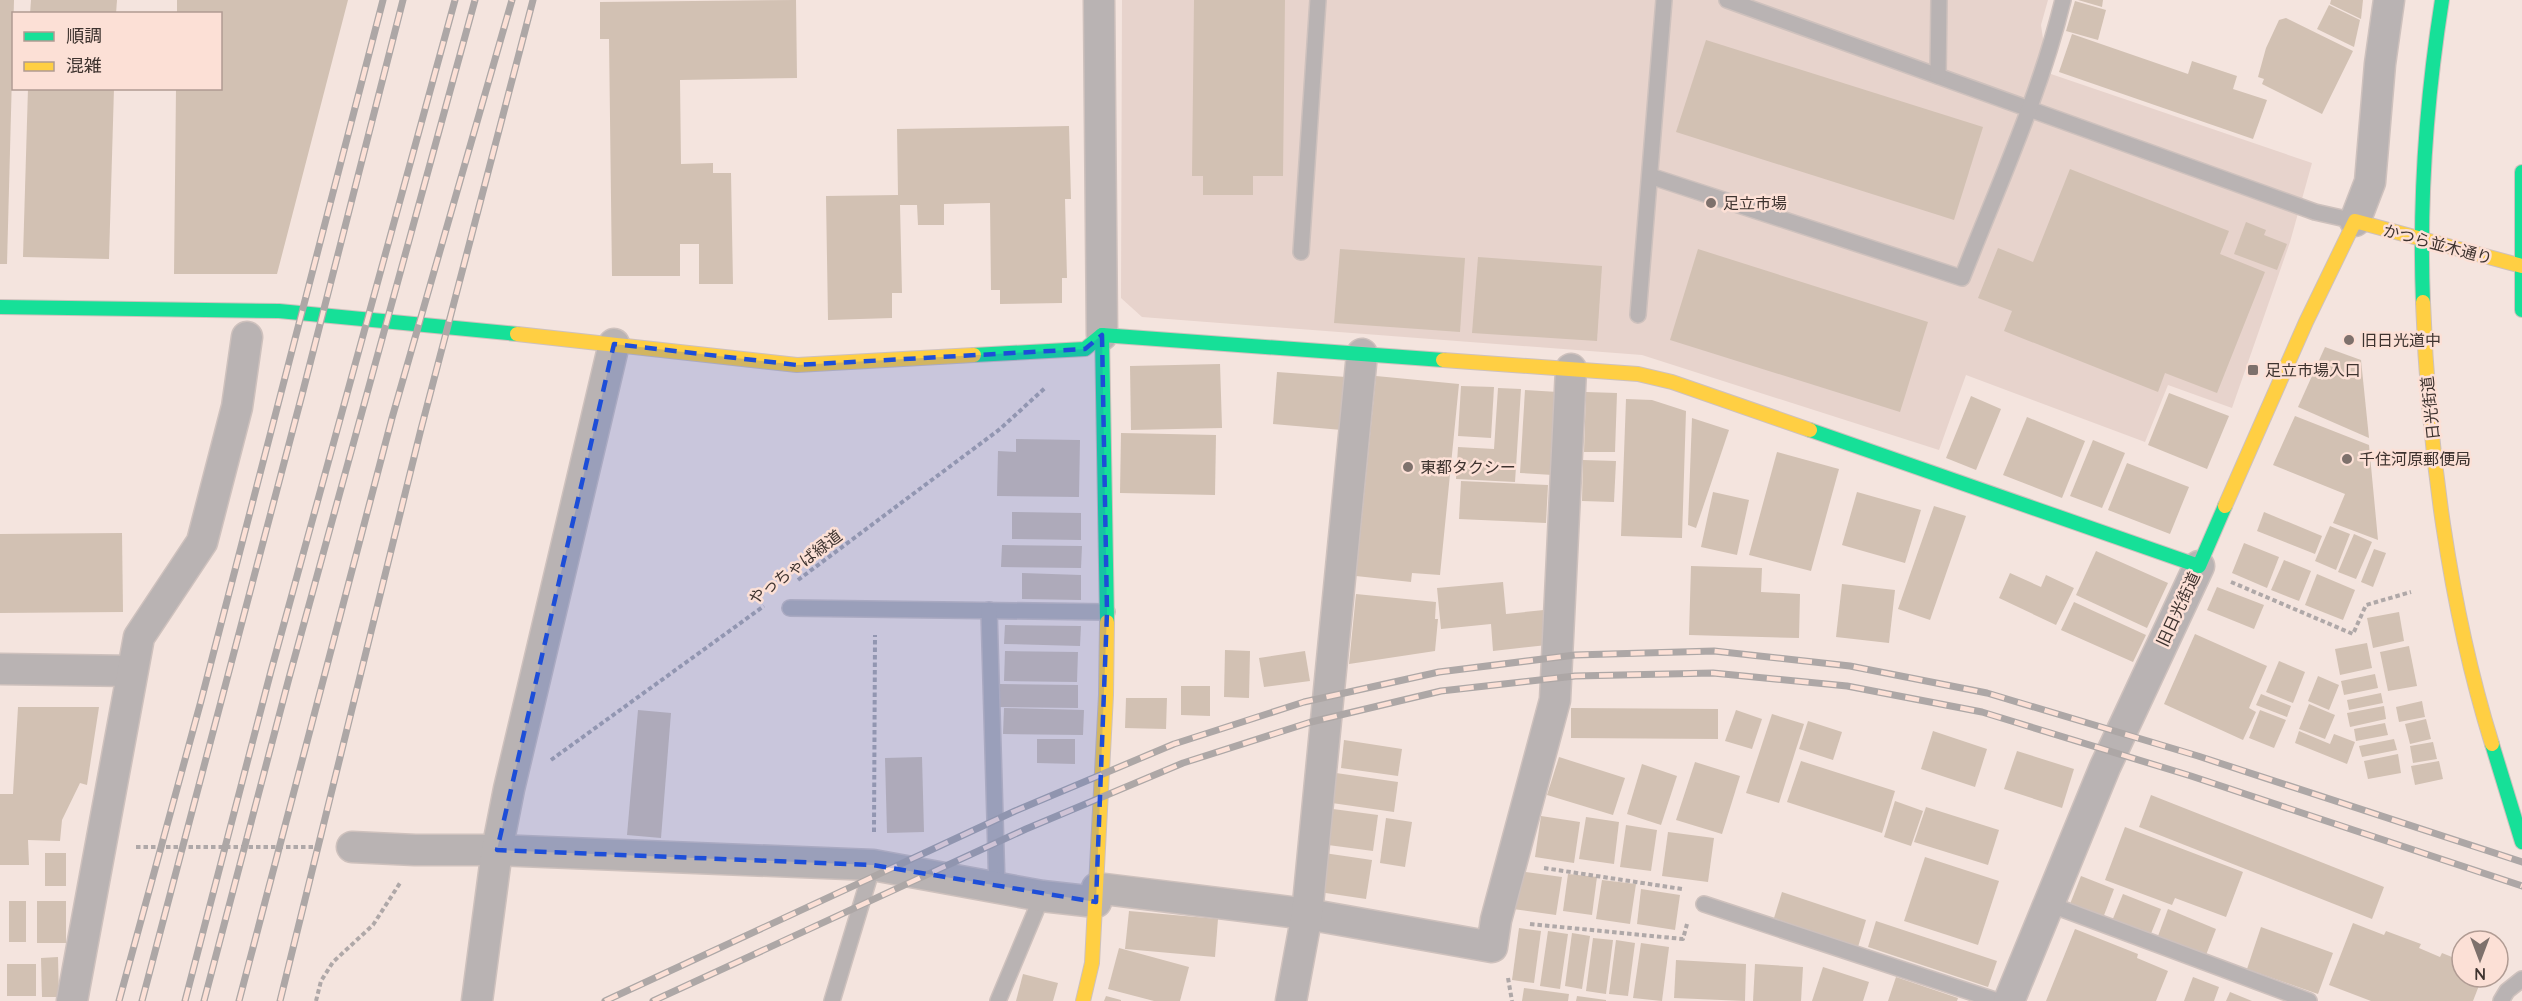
<svg xmlns="http://www.w3.org/2000/svg" width="2522" height="1001" viewBox="0 0 2522 1001" font-family="Quicksand,'Noto Sans JP',sans-serif">
	<rect width="100%" height="100%" fill="#f4e4de"/>
	<!-- commercial -->
	<path fill="#e7d3cc" d="M1122 0H2048L2041 25 2048 73 2312 163 2290 242 2232 408 2168 385 2145 442 1966 375 1939 450 1642 355 1142 317 1121 298Z"/>
	<!-- building -->
	<g fill="#d2c1b3">
		<path d="M0 0H14L7 264H0Z"/>
		<path d="M31 0H117L116 14H30Z"/>
		<path d="M177 0H348L277 274H174L176 88H220V14H177Z"/>
		<path d="M796 0 797 78 680 80 681 164 713 163V173H731L733 284H699V244H680V276H612L609 39H600V2Z"/>
		<path d="M1194 0H1285L1283 176H1253V195H1203V176H1192Z"/>
		<path d="M2078 0H2103L2102 7Z"/>
		<path d="M2331 0H2363L2361 19 2330 4Z"/>
		<path d="M2075 1 2106 10 2098 40 2066 31Z"/>
		<path d="M2329 5 2360 20 2354 47 2317 29Z"/>
		<path d="M2286 18 2353 51 2322 114 2262 84 2264 79 2258 77 2266 48 2279 20Z"/>
		<path d="M2072 34 2188 74 2192 61 2237 76 2233 89 2267 100 2253 139 2059 72Z"/>
		<path d="M1706 40 1983 127 1954 220 1676 132Z"/>
		<path d="M28 88H114L109 259 23 257Z"/>
		<path d="M1069 126 1071 199H1065L1067 278H1062V303L1000 304V290H991L990 203 944 204V225H918L917 205H900L902 293H892V318L828 320 826 196 898 195 897 129Z"/>
		<path d="M2070 169 2229 231 2220 254 2265 272 2217 393 2165 373 2158 392 2004 331 2012 311 1978 298 1998 248 2033 262Z"/>
		<path d="M2246 222 2266 230 2264 235 2287 244 2277 270 2234 254Z"/>
		<path d="M1340 249 1465 258 1460 332 1334 323Z"/>
		<path d="M1698 249 1928 322 1900 412 1670 340Z"/>
		<path d="M1478 257 1602 266 1597 341 1472 333Z"/>
		<path d="M2325 347 2361 360 2369 438 2298 407Z"/>
		<path d="M1220 364 1222 428 1131 430 1130 366Z"/>
		<path d="M1277 372 1346 377 1342 430 1273 424Z"/>
		<path d="M1376 376 1459 384 1440 575 1412 573 1411 582 1356 576Z"/>
		<path d="M1461 386 1494 387 1491 438 1458 436Z"/>
		<path d="M1498 388 1521 389 1515 482 1456 479 1458 447 1494 449Z"/>
		<path d="M1525 390 1558 392 1553 475 1520 473Z"/>
		<path d="M1586 392 1617 393 1615 452H1584Z"/>
		<path d="M2169 393 2229 416 2207 469 2148 445Z"/>
		<path d="M1971 396 2001 409 1976 470 1946 458Z"/>
		<path d="M1626 399 1652 400 1686 411 1682 538 1621 536Z"/>
		<path d="M2295 416 2369 445 2378 540 2333 523 2345 494 2273 465Z"/>
		<path d="M2027 417 2085 441 2062 498 2003 475Z"/>
		<path d="M1692 418 1729 430 1696 528 1688 525Z"/>
		<path d="M1121 433 1216 435 1215 495 1120 493Z"/>
		<path d="M1016 439 1080 440 1079 497 997 496 998 451 1016 452Z"/>
		<path d="M2093 440 2125 453 2102 508 2070 496Z"/>
		<path d="M1777 452 1839 469 1811 571 1749 555Z"/>
		<path d="M1583 460 1616 461 1614 502 1582 501Z"/>
		<path d="M2127 463 2189 487 2170 534 2108 510Z"/>
		<path d="M1461 481 1548 485 1546 523 1459 519Z"/>
		<path d="M1713 492 1749 500 1737 555 1701 547Z"/>
		<path d="M1857 492 1921 510 1905 563 1842 545Z"/>
		<path d="M1934 506 1966 516 1930 620 1898 609Z"/>
		<path d="M1012 512 1081 513V540L1012 539Z"/>
		<path d="M2264 512 2322 536 2315 554 2257 531Z"/>
		<path d="M2330 526 2350 534 2336 570 2315 561Z"/>
		<path d="M122 533 123 612 0 613V534Z"/>
		<path d="M2354 534 2372 542 2356 579 2338 572Z"/>
		<path d="M2244 543 2279 557 2267 588 2232 573Z"/>
		<path d="M1002 545 1082 546 1081 568 1001 567Z"/>
		<path d="M2374 549 2386 553 2373 587 2361 582Z"/>
		<path d="M2096 551 2168 583 2147 628 2076 595Z"/>
		<path d="M2284 560 2311 571 2299 601 2271 590Z"/>
		<path d="M1691 566 1762 568 1761 592 1800 594 1799 638 1689 635Z"/>
		<path d="M1022 573 1081 575V600L1022 599Z"/>
		<path d="M2010 573 2041 587 2046 575 2074 588 2056 625 1999 598Z"/>
		<path d="M2317 574 2355 590 2343 620 2305 605Z"/>
		<path d="M1503 582 1506 614 1544 610 1547 645 1493 651 1491 624 1441 629 1437 588Z"/>
		<path d="M1842 584 1895 590 1889 643 1836 637Z"/>
		<path d="M2217 587 2264 605 2254 629 2207 610Z"/>
		<path d="M1356 594 1436 602 1435 619H1438L1435 651 1349 664Z"/>
		<path d="M2074 602 2146 635 2133 662 2061 630Z"/>
		<path d="M2399 612 2404 641 2373 648 2367 618Z"/>
		<path d="M1005 625 1081 626 1080 646 1004 644Z"/>
		<path d="M2195 634 2267 666 2249 708 2256 712 2243 740 2164 704Z"/>
		<path d="M2367 643 2372 668 2340 675 2335 649Z"/>
		<path d="M2409 646 2417 686 2388 691 2380 652Z"/>
		<path d="M1225 650 1250 651 1249 698 1224 697Z"/>
		<path d="M1005 651 1078 652 1077 682 1004 681Z"/>
		<path d="M1305 651 1310 681 1264 687 1259 658Z"/>
		<path d="M2279 661 2305 672 2293 703 2266 692Z"/>
		<path d="M2375 674 2378 688 2344 695 2341 681Z"/>
		<path d="M2318 676 2339 685 2329 710 2308 701Z"/>
		<path d="M998 684 1078 685V708L998 707Z"/>
		<path d="M1181 686H1210V716L1181 715Z"/>
		<path d="M2381 693 2383 703 2349 710 2347 700Z"/>
		<path d="M2261 694 2291 706 2287 717 2256 705Z"/>
		<path d="M1126 698H1167L1166 729 1125 728Z"/>
		<path d="M2422 701 2425 717 2399 722 2396 707Z"/>
		<path d="M2309 704 2335 715 2325 739 2299 729Z"/>
		<path d="M2384 706 2386 719 2350 727 2347 713Z"/>
		<path d="M18 707H99L87 785 80 783 62 820 60 841 28 840 29 865H0V794H13Z"/>
		<path d="M1004 708 1084 710 1083 735 1003 734Z"/>
		<path d="M1571 708 1718 709V739L1571 738Z"/>
		<path d="M638 710 671 713 661 838 627 835Z"/>
		<path d="M1736 710 1762 719 1752 749 1725 741Z"/>
		<path d="M2260 710 2286 720 2274 748 2249 738Z"/>
		<path d="M1772 714 1804 724 1779 803 1746 793Z"/>
		<path d="M2426 719 2431 739 2410 744 2405 724Z"/>
		<path d="M1808 721 1842 732 1833 760 1799 749Z"/>
		<path d="M2385 723 2388 735 2356 741 2354 729Z"/>
		<path d="M1933 731 1987 749 1975 787 1921 769Z"/>
		<path d="M2299 731 2330 744 2334 734 2355 742 2347 764 2295 743Z"/>
		<path d="M1037 739H1075V764L1037 763Z"/>
		<path d="M2394 739 2397 750 2362 757 2359 746Z"/>
		<path d="M1344 740 1402 749 1398 776 1341 768Z"/>
		<path d="M2433 742 2437 759 2413 763 2410 746Z"/>
		<path d="M2017 751 2074 769 2062 808 2004 789Z"/>
		<path d="M2398 754 2401 773 2368 779 2364 761Z"/>
		<path d="M922 757 924 832 887 833 885 758Z"/>
		<path d="M1559 757 1625 778 1613 815 1547 795Z"/>
		<path d="M1801 761 1895 791 1882 833 1787 802Z"/>
		<path d="M2439 761 2443 779 2415 785 2411 766Z"/>
		<path d="M1695 762 1740 776 1722 834 1676 820Z"/>
		<path d="M1642 764 1677 776 1661 825 1627 814Z"/>
		<path d="M1336 773 1398 782 1394 812 1332 803Z"/>
		<path d="M2151 795 2384 887 2372 919 2139 827Z"/>
		<path d="M1895 801 1923 811 1911 846 1884 837Z"/>
		<path d="M1926 807 1999 830 1988 865 1914 842Z"/>
		<path d="M1333 809 1378 815 1373 851 1328 845Z"/>
		<path d="M1541 816 1580 822 1574 863 1535 857Z"/>
		<path d="M1586 817 1619 822 1614 864 1579 859Z"/>
		<path d="M1386 818 1412 822 1405 867 1380 863Z"/>
		<path d="M1626 825 1657 830 1651 871 1620 867Z"/>
		<path d="M2125 827 2243 872 2226 917 2175 898 2172 905 2105 880Z"/>
		<path d="M1668 832 1714 838 1708 882 1662 876Z"/>
		<rect x="45" y="853" width="21" height="33"/>
		<path d="M1324 853 1372 860 1366 899 1319 892Z"/>
		<path d="M1925 857 1999 881 1978 945 1904 921Z"/>
		<path d="M1519 871 1562 877 1556 915 1513 909Z"/>
		<path d="M1568 874 1597 877 1592 915 1563 911Z"/>
		<path d="M2081 876 2114 889 2103 918 2070 904Z"/>
		<path d="M1602 880 1636 884 1630 924 1596 919Z"/>
		<path d="M1641 889 1680 895 1675 930 1637 924Z"/>
		<path d="M1782 892 1866 920 1858 947 1774 918Z"/>
		<path d="M2123 894 2161 909 2150 936 2112 921Z"/>
		<rect x="9" y="901" width="17" height="41"/>
		<rect x="37" y="901" width="29" height="42"/>
		<path d="M2168 909 2216 929 2206 955 2158 936Z"/>
		<path d="M1129 911 1218 919 1215 957 1125 949Z"/>
		<path d="M1876 921 1997 961 1988 987 1868 947Z"/>
		<path d="M2353 923 2384 935 2386 931 2421 944 2419 948 2440 957 2442 953 2462 961V977L2480 983 2473 1001H2371L2329 985Z"/>
		<path d="M2261 927 2333 953 2318 994 2247 969Z"/>
		<path d="M1519 928 1541 931 1534 983 1512 980Z"/>
		<path d="M2075 929 2138 954 2137 958 2168 971 2156 1001H2046Z"/>
		<path d="M1548 931 1568 934 1560 989 1540 986Z"/>
		<path d="M1572 933 1590 936 1582 989 1565 986Z"/>
		<path d="M1593 938 1613 940 1606 994 1586 991Z"/>
		<path d="M1616 940 1635 943 1628 996 1609 994Z"/>
		<path d="M1641 943 1669 947 1662 1001 1633 998Z"/>
		<path d="M1119 948 1189 967 1180 1001H1154L1108 989Z"/>
		<path d="M58 957 59 997H42L41 958Z"/>
		<path d="M1676 960 1746 964 1745 1001 1674 998Z"/>
		<rect x="7" y="964" width="29" height="32"/>
		<path d="M1755 964 1803 967 1801 1001H1753Z"/>
		<path d="M1823 967 1869 982 1863 1001H1812Z"/>
		<path d="M1023 974 1058 983 1053 1001H1016Z"/>
		<path d="M1896 977 1958 998 1957 1001H1888Z"/>
		<path d="M2193 977 2219 987 2214 1001H2184Z"/>
		<path d="M1524 988 1569 994 1568 1001H1522Z"/>
		<path d="M2230 992 2252 1001H2226Z"/>
		<path d="M1106 996 1121 1000V1001H1104Z"/>
		<path d="M1577 996 1606 1000V1001H1576Z"/>
	</g>
	<g fill="none" stroke-linecap="round" stroke-linejoin="round">
		<!-- lane casing -->
		<g stroke="#cec1bd" stroke-width="18">
			<g id="lane">
				<path d="M1727 0 2315 212 2355 221"/>
				<path d="M1938 76 1939 0"/>
				<path d="M1650 176 1962 278C1998 186 2040 95 2063 0"/>
				<path d="M1301 252 1318 0"/>
				<path d="M1638 315 1664 0"/>
				<path d="M790 608 1107 612"/>
				<path d="M989 610 997 888"/>
				<path d="M1704 904 1998 1001"/>
				<path d="M2049 904 2309 1001"/>
				<path d="M832 1001 873 865"/>
				<path d="M998 1001 1042 896"/>
				<path d="M2501 1001 2507 991 2522 979"/>
			</g>
		</g>
		<!-- street casing -->
		<g stroke="#cec1bd" stroke-width="33">
			<g id="street">
				<path d="M1099 0 1102 335"/>
				<path d="M2355 221 2370 182 2380 64 2389 0"/>
				<path d="M0 669 132 671"/>
				<path d="M352 847 415 850H497L873 865 1042 896 1096 902"/>
				<path d="M1097 888 1307 914 1492 947 1496 920 1555 700 1571 369"/>
				<path d="M72 1001 139 637 202 542 237 407 247 337"/>
				<path d="M477 1001 497 850 509 789 614 344"/>
				<path d="M1291 1001 1307 914 1362 354"/>
				<path d="M2009 1001 2105 767 2199 566"/>
			</g>
		</g>
		<!-- fast casing -->
		<g stroke="#cec1bd" stroke-width="16">
			<g id="fast">
				<path d="M2522 172V310"/>
				<path d="M2423 302C2419 200 2426 101 2442 0"/>
				<path d="M0 307 279 311 517 334"/>
				<path d="M1102 335 1107 622"/>
				<path d="M974 355 1085 349 1102 335 1443 360"/>
				<path d="M1810 430 2199 566 2225 506"/>
				<path d="M2492 744 2522 842"/>
			</g>
		</g>
		<!-- slow casing -->
		<g stroke="#cec1bd" stroke-width="16">
			<g id="slow">
				<path d="M2423 302C2428 447 2449 606 2492 744"/>
				<path d="M517 334 797 365 974 355"/>
				<path d="M1443 360 1638 374 1672 382 1810 430"/>
				<path d="M2225 506 2306 322 2355 221 2522 266"/>
				<path d="M1083 1001 1092 963 1106 695 1107 622"/>
			</g>
		</g>
		<!-- path -->
		<g stroke="#afa8a8" stroke-width="4" stroke-dasharray="4.5 3" stroke-linecap="butt">
			<path d="M798 580 1000 429 1046 387"/>
			<path d="M2231 582 2353 634 2366 605 2411 592"/>
			<path d="M551 760 764 606"/>
			<path d="M874 832 875 635"/>
			<path d="M136 847H318"/>
			<path d="M1544 868 1682 889"/>
			<path d="M1530 924 1683 939 1687 924"/>
			<path d="M1508 978 1512 1001"/>
			<path d="M316 1001 321 981 333 962 373 925 400 883"/>
		</g>
		<!-- lane -->
		<use href="#lane" stroke="#b9b3b3" stroke-width="15"/>
		<!-- street -->
		<use href="#street" stroke="#b9b3b3" stroke-width="30"/>
		<!-- fast -->
		<use href="#fast" stroke="#16e098" stroke-width="14"/>
		<!-- slow -->
		<use href="#slow" stroke="#ffcf43" stroke-width="14"/>
		<!-- rail casing -->
		<g stroke="#ada7a6" stroke-width="7">
			<g id="rail">
				<path d="M119 1001 201 701 383 0"/>
				<path d="M142 1001 303 391 403 0"/>
				<path d="M185 1001 271 671 455 0"/>
				<path d="M204 1001 289 678 475 0"/>
				<path d="M239 1001 392 418 512 0"/>
				<path d="M280 1001 421 429 533 0"/>
				<path d="M605 1001 1015 811 1174 744 1304 702 1439 672 1575 655 1714 651 1850 666 1987 693 2198 756 2522 862"/>
				<path d="M653 1001 1026 829 1183 763 1311 722 1441 691 1575 676 1713 673 1847 686 1982 712 2191 776 2522 886"/>
			</g>
		</g>
		<!-- rail -->
		<use href="#rail" stroke="#fce0d6" stroke-width="4.5" stroke-dasharray="14" stroke-linecap="butt"/>
	</g>
	<!-- marked area -->
	<path fill="#1d4ed8" fill-opacity="0.2" stroke="#1d4ed8" stroke-width="4.5" stroke-dasharray="12 8" stroke-linejoin="round" d="M1102 335 1107 612 1096 902 873 865 497 850 614 344 797 365 1085 349Z"/>
	<!-- markers -->
	<g fill="#7e716c" stroke="#fce0d6" stroke-width="2">
		<circle cx="1711" cy="203" r="6"/>
		<circle cx="2349" cy="340" r="6"/>
		<rect x="2247" y="364" width="12" height="12" rx="3"/>
		<circle cx="2347" cy="459" r="6"/>
		<circle cx="1408" cy="467" r="6"/>
	</g>
	<g text-anchor="middle" dominant-baseline="central" stroke-width="5" stroke-linejoin="round" paint-order="stroke">
		<!-- poi labels -->
		<g font-size="16" fill="#3e332f" stroke="#fce0d6" text-anchor="start">
			<text x="1723" y="203">足立市場</text>
			<text x="2361" y="340">旧日光道中</text>
			<text x="2265" y="370">足立市場入口</text>
			<text x="2359" y="459">千住河原郵便局</text>
			<text x="1420" y="467">東都タクシー</text>
		</g>
		<!-- street labels -->
		<g font-size="16" fill="#3e332f" stroke="#fce0d6">
			<text transform="translate(2438 244) rotate(15)">かつら並木通り</text>
			<text transform="translate(2430 408) rotate(-96)">日光街道</text>
			<text transform="translate(795 567) rotate(-37)">やっちゃば緑道</text>
			<text transform="translate(2178 609) rotate(-65)">旧日光街道</text>
		</g>
	</g>
	<!-- legend -->
	<rect x="12" y="12" width="210" height="78" fill="#fce0d6" stroke="#b09b93" stroke-width="1.5"/>
	<rect x="24" y="32" width="30" height="9" fill="#16e098" stroke="#b09b93" stroke-width="1.5"/>
	<text x="66" y="42" font-size="18" fill="#3e332f">順調</text>
	<rect x="24" y="62" width="30" height="9" fill="#ffcf43" stroke="#b09b93" stroke-width="1.5"/>
	<text x="66" y="72" font-size="18" fill="#3e332f">混雑</text>
	<!-- north arrow -->
	<g transform="translate(2480 959) rotate(180)"><circle r="28" fill="#fce0d6" stroke="#b09b93" stroke-width="1.5"/>
	<path d="M0-4.5L10 22L0 15L-10 22Z" fill="#7e716c"/>
	<text y="-9" font-size="16" font-weight="bold" text-anchor="middle" fill="#3e332f">N</text>
	</g>
</svg>
